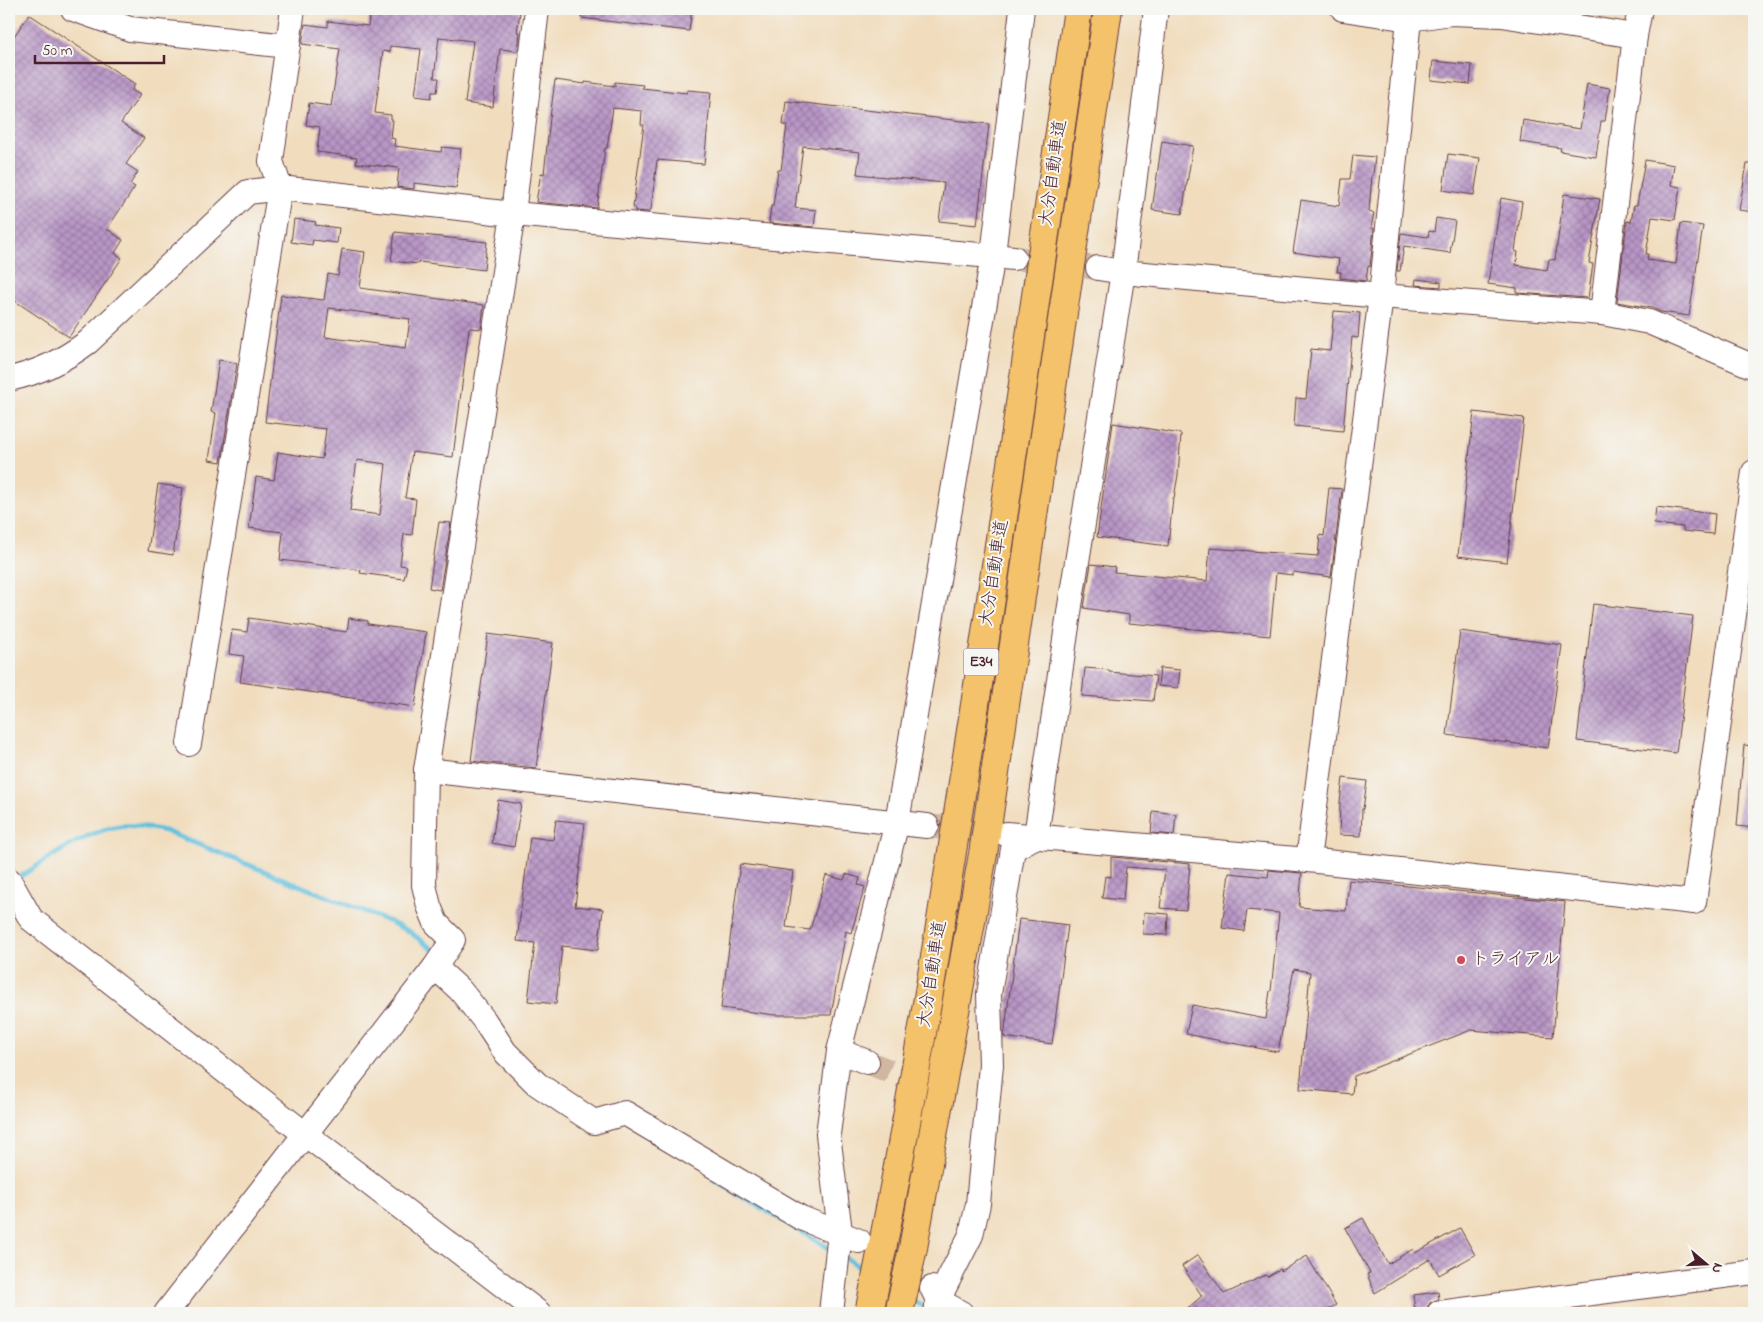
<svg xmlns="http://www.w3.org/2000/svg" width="1763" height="1322" viewBox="0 0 1763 1322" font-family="'Indie Flower','Klee One',sans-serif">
	<defs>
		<pattern id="building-cross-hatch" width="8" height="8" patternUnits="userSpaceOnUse" patternTransform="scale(1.25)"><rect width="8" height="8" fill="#b896c6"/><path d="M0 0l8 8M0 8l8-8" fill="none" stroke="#987aa1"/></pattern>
	</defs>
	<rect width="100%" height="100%" fill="#f6f6f2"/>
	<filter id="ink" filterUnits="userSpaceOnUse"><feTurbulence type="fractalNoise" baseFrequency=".02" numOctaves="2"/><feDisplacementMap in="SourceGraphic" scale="10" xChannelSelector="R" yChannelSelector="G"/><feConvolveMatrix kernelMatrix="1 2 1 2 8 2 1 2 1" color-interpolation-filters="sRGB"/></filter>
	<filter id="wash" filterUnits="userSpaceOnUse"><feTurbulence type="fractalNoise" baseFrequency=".0096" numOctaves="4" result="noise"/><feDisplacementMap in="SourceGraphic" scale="20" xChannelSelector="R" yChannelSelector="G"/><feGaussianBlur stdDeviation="1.12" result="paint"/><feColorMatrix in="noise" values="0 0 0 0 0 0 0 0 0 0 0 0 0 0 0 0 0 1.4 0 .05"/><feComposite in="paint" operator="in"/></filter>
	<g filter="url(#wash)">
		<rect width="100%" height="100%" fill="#f1ddbe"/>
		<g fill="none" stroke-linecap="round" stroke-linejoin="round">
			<!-- stream -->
			<g stroke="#60c0de" stroke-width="5">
				<path d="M16 879C45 862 85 831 119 826 134 824 150 828 165 831L390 922 410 932 436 952"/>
				<path d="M447 960 464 976 470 985"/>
				<path d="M713 1179 830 1249"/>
				<path d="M844 1257 858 1266"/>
				<path d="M911 1299 930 1311"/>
				<path d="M1750 1313 1754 1309"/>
			</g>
		</g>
		<g id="blocks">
			<!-- building -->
			<g fill="url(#building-cross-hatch)" fill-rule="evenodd">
				<path d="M370 9H497L520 12 517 32H520L518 51 500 49 493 107 465 103 473 41 439 37 434 78H439L437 92H432L431 98 415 96 421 49 390 46V52L383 51 375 113 391 115V120H393L391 138 395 139 394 146 441 152 442 147 461 149 456 188 414 183V189L397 187 399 168 356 163 357 157 317 152 320 127 306 125 309 103 331 106 340 49 302 44 305 24 328 27V21L368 26Z"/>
				<path d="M581 9H692L689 31 581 18Z"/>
				<path d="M29 14 135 84 132 90 140 95 121 123 144 138 126 164 138 172 130 184 135 187 107 229 123 240 115 253 122 258 69 337 9 297V44Z"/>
				<path d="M1433 61 1472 65 1470 84 1431 80Z"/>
				<path d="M555 80 585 84V82L615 86V82L643 85 642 88 687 93V90L711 92 704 164 657 160 651 209 649 212 635 211V208L633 207 644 125H641L642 111 613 108 607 148H605L597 208 536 202 541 173 544 174 550 118Z"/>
				<path d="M1587 84 1610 88 1605 121H1601L1596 157 1560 151 1561 148 1520 142 1523 120 1580 129Z"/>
				<path d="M786 101 989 124 977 225 939 221 944 183 857 174 860 152 803 146 795 208 816 210 814 227 769 223 771 206H773L778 170H781L787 125H783Z"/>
				<path d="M1162 141 1193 146 1182 214 1152 210Z"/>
				<path d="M1448 154 1480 158 1474 195 1443 190Z"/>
				<path d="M1353 155 1375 157 1373 175H1372L1369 212 1374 213 1371 228H1374L1370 267 1368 266 1366 281 1340 278 1341 272H1337L1339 259 1293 252 1301 200 1339 206 1342 179H1350Z"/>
				<path d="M1645 160 1674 165 1671 185 1680 187 1675 220 1652 217 1646 254H1648L1647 260 1676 264 1681 223 1703 226 1689 316 1661 312 1652 308 1617 302 1627 221 1631 222 1634 205H1637Z"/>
				<path d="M1747 164H1754V212L1739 210Z"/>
				<path d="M1564 194 1600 199 1589 263 1593 264 1588 298 1517 293V288L1488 284 1501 198 1522 202 1515 251 1518 252 1516 265 1547 270 1549 259 1555 260Z"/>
				<path d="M1436 218 1455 221 1450 253 1404 246 1400 271H1397L1401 233 1428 237 1429 231 1434 232Z"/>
				<path d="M294 219 316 222 315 225 339 228 337 243 313 240 312 245 291 242Z"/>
				<path d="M395 232 487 242 484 270 419 262 418 264 391 261Z"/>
				<path d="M342 249 365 252 360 288 484 305 481 329 469 328 453 457 412 452 405 498 416 499 412 535 404 534 400 565 407 566 404 579 360 573 361 570 280 560 283 532 249 528 256 477 274 480 278 452 322 459 326 429 265 422 281 295 324 300 328 274 338 276ZM329 308 410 319 406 348 325 337ZM357 460 386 464 380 515 350 511Z"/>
				<path d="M1416 279 1441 282V287L1415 285Z"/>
				<path d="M1334 311 1360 313 1358 338 1352 337 1343 431 1294 426 1296 398 1306 399 1311 349 1330 351Z"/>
				<path d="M219 360 237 363 221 462 209 460 216 413 211 412Z"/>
				<path d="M1474 412 1524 418 1507 562 1458 556Z"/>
				<path d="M1113 423 1181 434 1178 475 1174 498H1173L1168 546 1097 537Z"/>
				<path d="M158 484 183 488 173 555 148 551Z"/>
				<path d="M1329 488 1342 489 1331 577 1293 572V575L1276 573 1270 636 1129 623V615L1084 608 1091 564 1115 567 1114 572 1207 581 1210 548 1318 556 1320 535 1324 536Z"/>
				<path d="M1656 507 1715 514 1713 534 1683 531V527L1654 524Z"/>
				<path d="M439 522 451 523 440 590 429 588Z"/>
				<path d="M1593 604 1693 616 1676 753 1577 741Z"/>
				<path d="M249 618 347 632 349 618 368 621V624L426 632 415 707 240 682 244 656 229 654 232 630 247 632Z"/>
				<path d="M1460 631 1562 645 1548 748 1447 735Z"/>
				<path d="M488 634 553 643 536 768 471 761Z"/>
				<path d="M1085 668 1109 670V672L1156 676 1153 701 1082 696Z"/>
				<path d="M1160 668 1180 670 1178 688 1158 686Z"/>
				<path d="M1744 745 1754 746V828L1737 826Z"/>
				<path d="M1343 778 1367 781 1363 809H1362L1361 836 1339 835 1340 802Z"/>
				<path d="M498 800 521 804 514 847 492 843Z"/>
				<path d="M1153 811 1176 814 1174 835 1151 833Z"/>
				<path d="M556 820 585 823 575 906 603 909 598 950 562 946 556 1004 528 1001 535 943 517 941 530 837 553 840Z"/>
				<path d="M1111 857 1190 864 1186 910 1160 908 1165 870 1126 867 1123 900 1102 898 1105 876 1111 877Z"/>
				<path d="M740 864 793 871 786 927 810 930 826 875 844 880 846 874 860 878 858 885 865 887 851 933 846 931 831 1015H775L721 1008Z"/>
				<path d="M1269 870 1302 873 1299 907 1346 911 1349 880 1565 902 1553 1037 1471 1030 1354 1076 1352 1094 1300 1089 1310 972 1294 969 1278 1052 1186 1034 1192 1005 1266 1019 1270 991H1271L1279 913 1247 910 1244 931 1222 928 1229 873 1268 877Z"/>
				<path d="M1144 912 1168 914 1167 935 1143 934Z"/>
				<path d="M1019 919 1068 925 1052 1044 1004 1037Z"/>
				<path d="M1363 1218 1388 1264 1413 1249 1415 1253 1460 1228 1475 1255 1439 1275 1430 1259 1375 1293 1367 1274 1370 1273 1345 1228Z"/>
				<path d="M1198 1255 1224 1294 1266 1275 1267 1277 1280 1269 1281 1271 1307 1256 1336 1305 1322 1313H1182L1202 1296 1182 1266Z"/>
				<path d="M1438 1292 1439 1299 1431 1302 1426 1309 1415 1310 1413 1295Z"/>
			</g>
		</g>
	</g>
	<g filter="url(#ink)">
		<use href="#blocks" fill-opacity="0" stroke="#633c41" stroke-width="1"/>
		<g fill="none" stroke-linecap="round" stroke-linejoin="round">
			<!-- minor-tunnel -->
			<g stroke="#d0b7a1" stroke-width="24" stroke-dasharray="24 12" stroke-linecap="butt">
				<path d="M1014 258 1098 268"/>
				<path d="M927 826 1005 834"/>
				<path d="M867 1062 952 1097"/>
			</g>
			<!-- minor casing -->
			<g stroke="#633c41" stroke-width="26">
				<g id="minor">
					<path d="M73 9 130 29 288 46"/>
					<path d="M293 9 271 161 280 188 513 214 1014 258"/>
					<path d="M1343 9 1409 19 1451 13 1502 15 1635 36"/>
					<path d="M1098 268 1123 272 1381 296 1602 313 1649 322 1754 367"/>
					<path d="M1602 313 1635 36 1640 9"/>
					<path d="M9 379C39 373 64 360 88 342L248 192 280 188 189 744"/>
					<path d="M426 770 927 826"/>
					<path d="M1006 834 1308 860 1694 902 1754 472"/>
					<path d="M1036 836 1070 606 1123 272 1156 9"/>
					<path d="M1308 860 1381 296 1409 19"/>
					<path d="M9 880 31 919 305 1134 539 1313"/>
					<path d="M435 967 460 990 484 1020 505 1052 537 1084 594 1122 625 1113 801 1218 859 1241"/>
					<path d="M839 1051 867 1062"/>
					<path d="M932 1288 938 1300 961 1313"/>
					<path d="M166 1313 435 967 453 940 436 923 429 906 424 885 426 770 513 214 537 9"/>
					<path d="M831 1313 840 1232 828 1134 839 1051 897 822 993 255 1022 9"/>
					<path d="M936 1313 938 1300 971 1235 978 1204 991 1065 989 994 1013 849 1036 836"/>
					<path d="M1439 1313 1754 1272"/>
				</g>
			</g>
			<!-- highway casing -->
			<g stroke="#633c41" stroke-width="30">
				<g id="highway">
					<path d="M869 1313C915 1092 950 869 984 646 1016 434 1047 221 1078 9"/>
					<path d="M899 1313 913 1248 983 854 1108 9"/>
				</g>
			</g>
			<!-- minor -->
			<use href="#minor" stroke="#fff" stroke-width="24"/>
			<!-- highway -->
			<use href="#highway" stroke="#f4c26a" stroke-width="28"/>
		</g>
	</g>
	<!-- markers -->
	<circle fill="#d1495b" stroke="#f6f6f2" stroke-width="2" cx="1461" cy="960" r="5"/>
	<g text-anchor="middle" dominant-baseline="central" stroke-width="4" stroke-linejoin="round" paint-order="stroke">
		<!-- shield labels -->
		<rect fill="#f6f6f2" stroke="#7e6067" stroke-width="1" x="963.5" y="648.5" width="35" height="27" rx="4"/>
		<g font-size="16" font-weight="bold" fill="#4a1f2b">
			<text x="981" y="662">E34</text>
		</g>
		<!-- street labels -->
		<g font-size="18" fill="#4a1f2b" stroke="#f6f6f2">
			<text transform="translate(1054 173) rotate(-82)">大分自動車道</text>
			<text transform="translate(995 573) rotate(-81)">大分自動車道</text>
			<text transform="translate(933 974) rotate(-81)">大分自動車道</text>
		</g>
		<!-- poi labels -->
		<g font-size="18" fill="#4a1f2b" stroke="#f6f6f2" text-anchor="start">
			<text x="1471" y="960">トライアル</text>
		</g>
	</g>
	<!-- margin -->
	<rect width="1763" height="1322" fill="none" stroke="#f6f6f2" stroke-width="30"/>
	<!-- north arrow -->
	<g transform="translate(1706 1264) rotate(109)" stroke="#f6f6f2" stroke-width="4" paint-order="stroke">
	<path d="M0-4L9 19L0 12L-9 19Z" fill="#4a1f2b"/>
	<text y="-8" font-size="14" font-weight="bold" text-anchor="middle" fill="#4a1f2b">N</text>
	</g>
	<!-- scale -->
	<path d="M35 55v8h129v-8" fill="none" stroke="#4a1f2b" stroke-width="2.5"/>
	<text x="42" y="55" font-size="15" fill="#4a1f2b" stroke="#f6f6f2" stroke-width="4" paint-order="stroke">50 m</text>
</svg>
